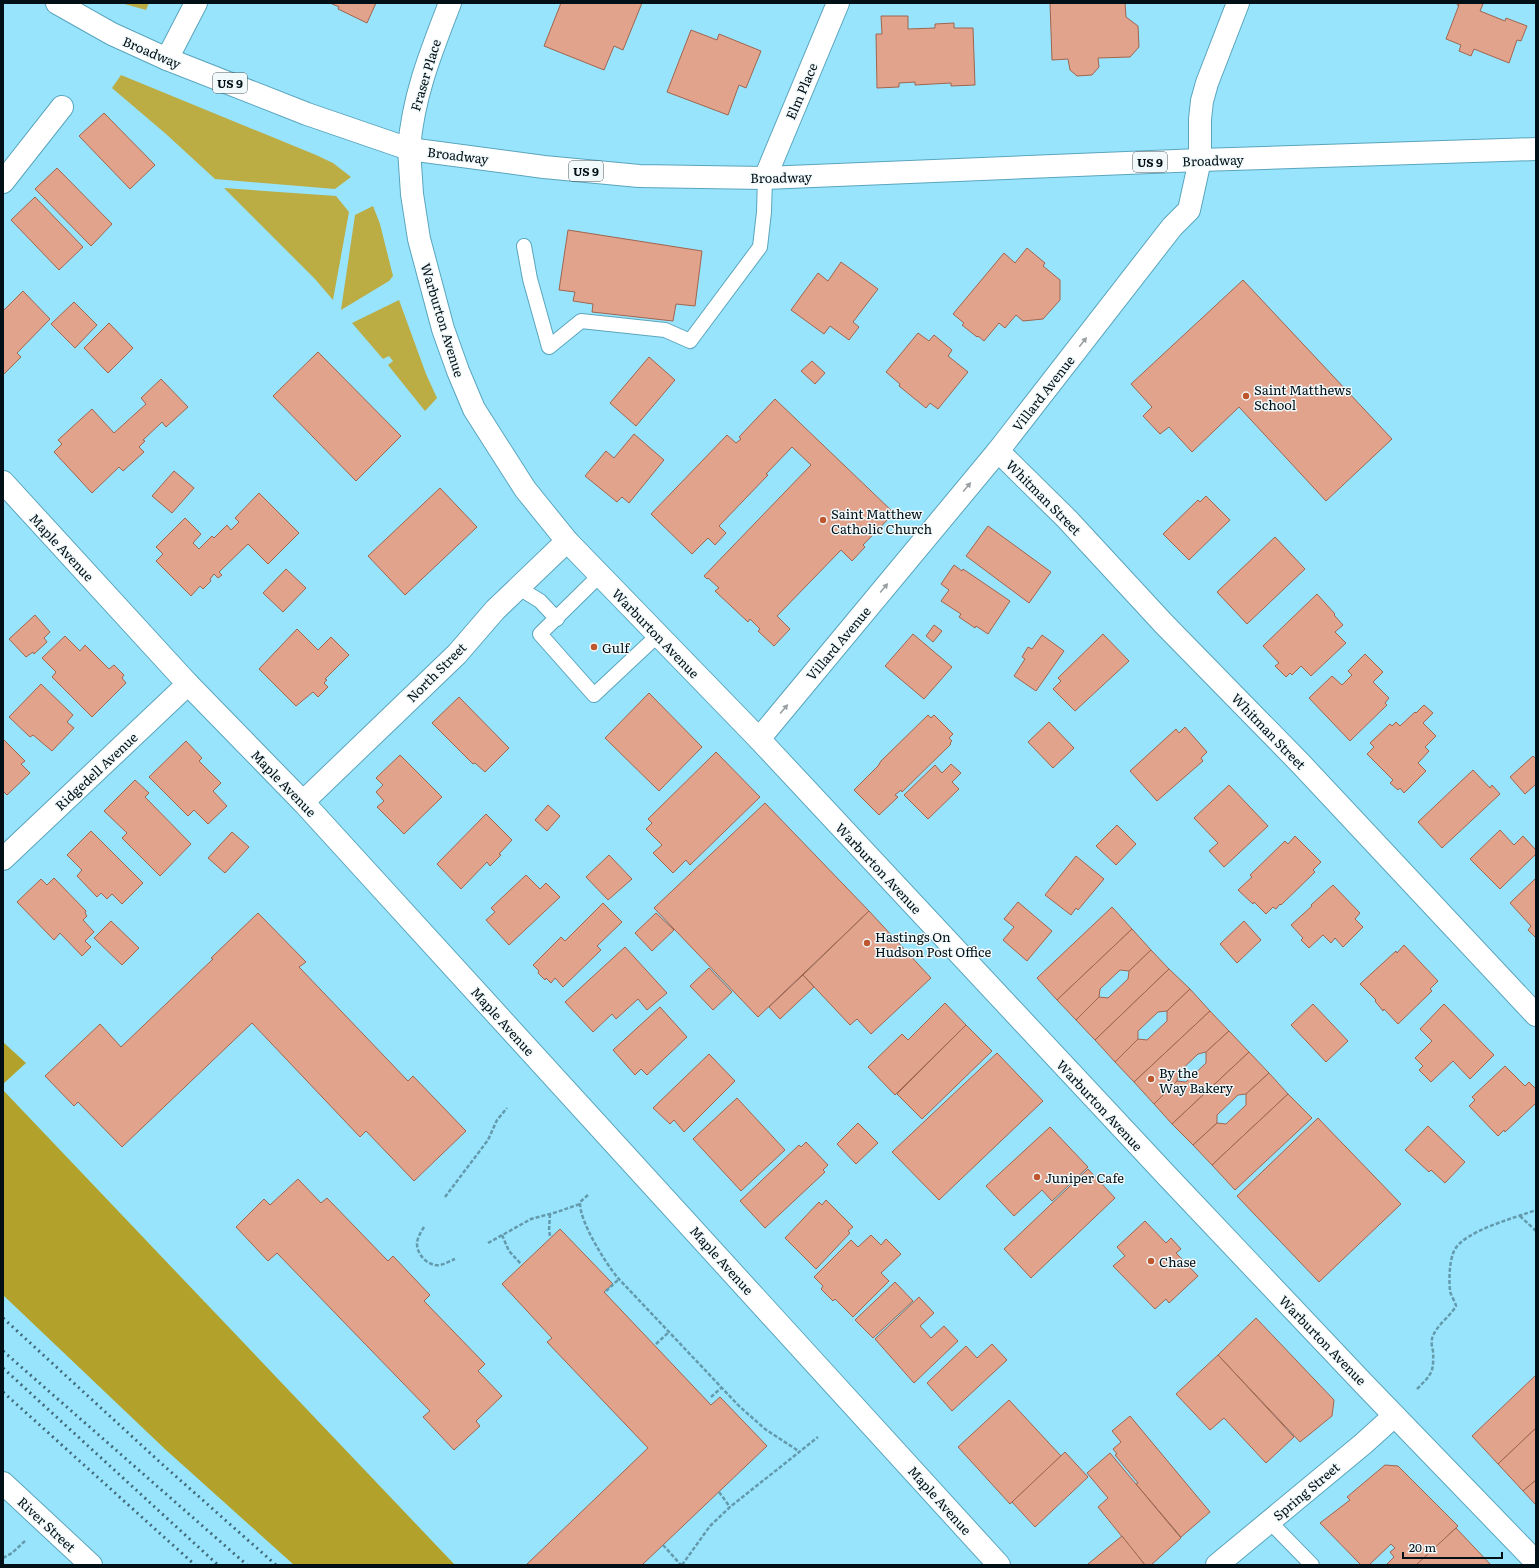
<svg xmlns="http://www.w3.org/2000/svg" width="1539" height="1568" viewBox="0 0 1539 1568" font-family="Literata,serif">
	<rect width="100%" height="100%" fill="#98e4fd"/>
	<!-- green -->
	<g fill="#bbac44">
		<path d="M121 3H149L146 10Z"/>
		<path d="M121 75 316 155 333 163 351 177 335 189 215 179 166 134 112 88Z"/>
		<path d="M224 188 336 196 349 212 333 300 315 279Z"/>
		<path d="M373 206 380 224 393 276 389 281 341 310 355 215Z"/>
		<path d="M399 300 426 374 437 398 425 411 388 365 393 361 389 356 383 359 352 323Z"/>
	</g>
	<!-- forest -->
	<g fill="#b2a12a">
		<path d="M3 1042 26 1063 3 1084Z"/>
		<path d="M3 1090 455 1565H294L166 1450 3 1295Z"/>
	</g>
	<!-- building -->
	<g fill="#e2a38c" stroke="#9f654f">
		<path d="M330 3H376L367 23 338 9 339 7Z"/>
		<path d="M561 3H642L623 50 614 46 604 70 544 46Z"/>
		<path d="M1050 3H1125L1126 17 1138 26 1139 47 1130 57 1098 58 1099 67 1092 75 1077 76 1070 70 1068 59 1052 60Z"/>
		<path d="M1458 3H1479L1483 4 1480 11 1505 21 1506 18 1527 26 1521 41 1517 40 1509 63 1474 49 1471 56 1459 51 1461 45 1446 39 1459 5H1457Z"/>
		<path d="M881 16H908V29L935 28V24L954 23V28H973L975 85 951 86V83L915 85V82L899 83V87L877 88 876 34H882Z"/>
		<path d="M691 30 717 40 719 34 761 51 746 88 739 85 728 115 667 92Z"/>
		<path d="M104 113 155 165 130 189 79 136Z"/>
		<path d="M57 168 112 224 91 246 35 189Z"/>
		<path d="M35 197 83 247 59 270 11 220Z"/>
		<path d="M568 230 702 251 695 306 676 304 673 321 592 312 593 304 573 301 575 292 559 290Z"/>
		<path d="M1027 248 1045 263 1043 266 1060 280V300L1043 319 1023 321 1016 315 1005 328 999 323 984 341 978 336 977 337 962 325 964 323 953 314 1004 253 1015 263Z"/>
		<path d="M841 262 878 289 853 322 859 327 849 340 830 326 824 334 791 310 818 273 828 281Z"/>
		<path d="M1243 280 1392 439 1326 501 1239 407 1192 452 1169 427 1160 434 1143 416 1152 407 1131 384Z"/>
		<path d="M23 291 50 319 17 353 21 357 3 375V309L4 310Z"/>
		<path d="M74 302 97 325 75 348 51 324Z"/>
		<path d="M109 323 133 348 108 373 84 348Z"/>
		<path d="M918 333 929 341 934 335 952 350 948 356 968 372 938 409 930 403 926 408 899 386 900 384 886 372Z"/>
		<path d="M318 352 401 436 356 481 273 396Z"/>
		<path d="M649 357 675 380 636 426 610 403Z"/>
		<path d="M812 361 825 373 815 384 801 371Z"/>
		<path d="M161 379 188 407 166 427 162 422 143 440 145 441 139 447 144 452 123 471 119 467 92 493 54 452 62 444 58 440 92 409 114 433 146 404 141 398Z"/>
		<path d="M775 399 894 513 863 545 865 547 852 561 841 550 777 616 790 629 774 646 758 631 760 629 750 619 748 622 715 591 719 588 708 578 707 579 704 576 811 465 792 447 766 474 768 475 719 526 726 533 715 545 708 538 692 554 651 514 727 435 736 443 741 439 739 437Z"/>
		<path d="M634 434 664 460 629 503 622 497 617 502 585 476 606 451 614 458Z"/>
		<path d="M174 471 194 488 172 513 152 496Z"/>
		<path d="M440 488 477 527 405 595 368 556Z"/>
		<path d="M259 493 299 533 268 564 248 544 219 572 222 575 218 578 214 574 210 579 211 581 203 589 200 586 191 596 156 561 163 554 156 547 185 518 201 534 193 543 199 549 212 536 214 538 227 525 231 530 239 522 235 518Z"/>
		<path d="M1206 496 1230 520 1189 560 1163 534 1198 500 1200 502Z"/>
		<path d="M988 526 1051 572 1029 603 966 556Z"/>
		<path d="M1275 537 1305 569 1247 624 1217 592Z"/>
		<path d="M954 565 962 571 963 569 1010 601 988 634 976 626 975 628 959 617 961 614 941 601 949 590 941 584Z"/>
		<path d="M286 569 306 588 283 612 263 593Z"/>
		<path d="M1317 594 1335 614 1334 615 1343 625 1335 632 1346 643 1311 676 1301 666 1292 675 1290 673 1286 677 1275 666 1279 663 1263 646Z"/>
		<path d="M35 615 50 632 44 638 47 642 34 654 33 652 26 657 9 639Z"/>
		<path d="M934 625 942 631 933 642 926 636Z"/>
		<path d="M297 629 318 650 331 637 349 655 325 679 327 680 324 683 328 687 318 697 313 692 296 706 259 669Z"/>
		<path d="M913 634 952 667 924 699 885 666Z"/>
		<path d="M1103 634 1129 661 1075 711 1053 689 1061 681 1058 678Z"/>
		<path d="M1042 635 1064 651 1036 691 1014 676 1025 659 1022 657 1028 647 1032 649Z"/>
		<path d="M65 636 80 651 85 645 109 669 114 665 124 675 122 678 126 683 92 717 52 677 56 672 42 658Z"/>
		<path d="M1365 654 1383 672 1373 682 1389 698 1385 703 1387 705 1350 741 1309 698 1332 676 1342 685 1352 675 1348 671Z"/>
		<path d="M41 684 73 715 67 722 74 728 52 751 33 735 30 737 9 717Z"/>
		<path d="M649 693 702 747 659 791 605 738Z"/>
		<path d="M459 697 509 748 485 772 475 763 473 764 432 723Z"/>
		<path d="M1424 705 1433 713 1423 723 1436 736 1425 747 1429 751 1418 763 1426 771 1404 793 1400 788 1398 790 1390 783 1393 780 1367 754 1374 747 1370 743 1390 724 1392 726 1396 722 1400 726 1415 712 1416 713Z"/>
		<path d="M928 715 931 718 934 715 953 734 949 738 952 741 950 743 951 744 902 792 901 790 895 795 898 797 879 815 854 790 878 766 881 761Z"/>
		<path d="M1049 722 1074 748 1053 768 1028 742Z"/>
		<path d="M1185 727 1207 752 1201 758 1203 761 1157 801 1130 771 1176 729 1179 733Z"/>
		<path d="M3 739 25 761 21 764 30 773 7 795 3 791Z"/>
		<path d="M186 741 202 758 199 761 221 783 213 791 227 806 208 824 194 810 188 816 149 777Z"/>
		<path d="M716 752 760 797 690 865 686 860 673 873 653 853 662 845 646 829 652 823 648 819Z"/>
		<path d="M400 755 442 797 404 834 377 807 384 801 376 792 383 785 376 778Z"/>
		<path d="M1533 756 1536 759V784L1525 794 1510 777Z"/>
		<path d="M951 764 961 773 952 782 959 789 928 819 904 795 935 765 942 773Z"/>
		<path d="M1473 770 1490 788 1492 785 1500 794 1442 848 1418 822Z"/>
		<path d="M135 780 149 793 145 797 191 844 160 876 122 838 127 833 104 811Z"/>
		<path d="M1229 785 1268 826 1224 867 1209 851 1218 843 1194 818Z"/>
		<path d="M765 803 869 911 758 1017 654 908Z"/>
		<path d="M548 805 560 816 547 831 535 820Z"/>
		<path d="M486 814 512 840 499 854 501 855 490 866 487 862 461 889 437 864Z"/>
		<path d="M1117 825 1136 844 1116 865 1096 846Z"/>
		<path d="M1500 830 1514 845 1523 836 1536 850V854L1500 889 1470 859Z"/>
		<path d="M91 831 143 883 122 904 112 894 107 899 101 893 97 897 77 876 82 870 67 855Z"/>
		<path d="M232 832 249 847 225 873 208 858Z"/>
		<path d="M1295 836 1321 862 1313 870 1315 872 1281 905 1280 904 1276 909 1273 907 1266 914 1254 902 1253 904 1238 890 1252 877 1250 875 1285 841 1288 844Z"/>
		<path d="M609 855 632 879 608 900 586 877Z"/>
		<path d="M1076 856 1104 879 1078 910 1076 908 1071 915 1045 895Z"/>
		<path d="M526 875 540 889 546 883 560 897 509 945 486 920 495 912 491 908Z"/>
		<path d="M54 878 86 911 85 913 87 916 83 920 94 932 85 941 91 947 82 956 60 933 54 940 17 902 41 879 47 885Z"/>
		<path d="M1536 878V938L1528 930 1531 926 1510 903Z"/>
		<path d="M1333 885 1360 913 1355 919 1363 927 1343 947 1335 938 1331 943 1323 935 1309 948 1301 940 1303 938 1291 925 1312 906 1311 905Z"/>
		<path d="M1018 902 1052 931 1027 961 1003 940 1014 927 1004 919Z"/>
		<path d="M603 903 622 922 597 946 601 950 563 987 555 978 551 983 546 978 545 980 538 973 539 971 533 965 561 937 565 941Z"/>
		<path d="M1112 907 1132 929 1057 1000 1037 978Z"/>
		<path d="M869 911 931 978 871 1034 857 1019 850 1025 803 975Z"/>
		<path d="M258 913 306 962 299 967 408 1081 413 1076 466 1131 414 1181 366 1131 360 1137 252 1023 122 1147 78 1102 74 1106 45 1076 100 1024 121 1047 213 959 211 958Z"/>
		<path d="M656 913 674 930 652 951 635 933Z"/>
		<path d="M111 921 139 948 122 965 94 938Z"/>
		<path d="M1244 921 1261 940 1237 963 1220 944Z"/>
		<path d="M1132 929 1151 950 1129 971 1120 970 1100 989 1099 997 1076 1020 1057 1000Z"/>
		<path d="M1404 945 1438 981 1430 989 1432 991 1398 1024 1384 1009 1383 1011 1375 1001 1376 1000 1360 984 1396 951 1397 953Z"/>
		<path d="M625 947 667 993 647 1010 638 999 616 1019 612 1014 593 1032 565 1002Z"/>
		<path d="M1151 950 1169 969 1095 1040 1076 1020 1099 997 1108 998 1128 979 1129 971Z"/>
		<path d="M709 968 732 992 713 1010 690 986Z"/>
		<path d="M1169 969 1190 989 1167 1011 1158 1012 1138 1031V1039L1115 1062 1095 1040Z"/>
		<path d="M803 975 814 987 780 1019 769 1007Z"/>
		<path d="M1190 989 1210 1011 1134 1082 1115 1062 1138 1039 1147 1040 1167 1021V1011Z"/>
		<path d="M945 1003 966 1025 895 1095 868 1067 902 1034 908 1040Z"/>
		<path d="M1313 1004 1348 1041 1326 1062 1291 1025Z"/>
		<path d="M1444 1004 1494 1055 1470 1079 1453 1061 1431 1082 1419 1070 1423 1066 1415 1058 1432 1041 1420 1029Z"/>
		<path d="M660 1007 687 1037 647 1075 641 1069 635 1075 613 1050Z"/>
		<path d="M1210 1011 1229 1031 1206 1052 1198 1054 1178 1073 1177 1081 1154 1104 1134 1082Z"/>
		<path d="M966 1025 992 1051 922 1119 897 1094Z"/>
		<path d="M1229 1031 1249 1052 1172 1124 1154 1104 1177 1081 1186 1082 1206 1063V1052Z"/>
		<path d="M1249 1052 1269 1073 1246 1094 1238 1095 1217 1115V1123L1193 1145 1172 1124Z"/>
		<path d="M997 1053 1043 1101 939 1200 892 1152Z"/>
		<path d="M709 1054 735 1081 684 1132 674 1120 670 1124 653 1108Z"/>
		<path d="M1505 1066 1525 1086 1529 1082 1536 1089V1103L1505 1132 1504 1130 1498 1136 1469 1106 1475 1100 1472 1097Z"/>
		<path d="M1269 1073 1288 1094 1212 1165 1193 1145 1217 1123 1226 1124 1246 1105V1094Z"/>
		<path d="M1288 1094 1312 1118 1235 1190 1212 1165Z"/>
		<path d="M737 1098 785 1150 741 1191 693 1139Z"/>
		<path d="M1318 1118 1401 1204 1319 1282 1237 1196Z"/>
		<path d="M858 1123 878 1143 856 1164 837 1144Z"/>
		<path d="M1428 1126 1465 1162 1445 1183 1431 1170 1429 1172 1405 1150Z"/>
		<path d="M1050 1127 1088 1167 1052 1201 1042 1190 1014 1216 986 1186Z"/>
		<path d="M806 1142 828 1165 823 1170 825 1172 765 1228 740 1201 799 1145 801 1147Z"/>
		<path d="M1088 1169 1115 1198 1031 1278 1004 1249Z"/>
		<path d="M298 1179 321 1203 327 1198 388 1261 393 1256 430 1295 424 1301 485 1364 478 1371 502 1396 476 1421 480 1426 454 1450 423 1417 430 1411 277 1253 268 1261 236 1227 264 1199 270 1205Z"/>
		<path d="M826 1200 853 1227 848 1231 850 1233 816 1269 785 1238 819 1202 822 1205Z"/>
		<path d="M1145 1221 1166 1243 1171 1238 1181 1249 1176 1253 1198 1276 1169 1303 1166 1299 1155 1309 1113 1266 1125 1256 1117 1247Z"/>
		<path d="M560 1229 613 1284 604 1292 711 1405 720 1397 767 1446 642 1565H526L648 1448 547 1342 552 1338 502 1284Z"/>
		<path d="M871 1235 881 1245 886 1239 901 1254 881 1273 889 1281 853 1317 835 1299 833 1301 821 1289 823 1286 814 1277 851 1240 858 1247Z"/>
		<path d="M895 1282 913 1301 873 1338 855 1320Z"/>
		<path d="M919 1297 934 1313 920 1326 931 1338 944 1326 958 1341 914 1383 875 1339Z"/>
		<path d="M1256 1318 1334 1400 1332 1416 1300 1442 1218 1355Z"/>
		<path d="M992 1344 1007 1360 952 1411 927 1383 966 1346 977 1358Z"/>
		<path d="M1218 1355 1294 1437 1266 1463 1224 1418 1210 1430 1176 1394Z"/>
		<path d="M1536 1375V1428L1498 1464 1472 1436Z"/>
		<path d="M1009 1400 1061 1456 1010 1504 958 1447Z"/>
		<path d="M1130 1416 1210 1512 1181 1537 1136 1484 1138 1483 1115 1455 1117 1454 1113 1449 1121 1442 1112 1431Z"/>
		<path d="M1536 1428V1480L1523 1491 1498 1464Z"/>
		<path d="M1065 1452 1088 1477 1035 1527 1012 1502Z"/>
		<path d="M1110 1453 1181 1538 1151 1565H1145L1098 1507 1108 1498 1087 1473Z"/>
		<path d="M1385 1465 1398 1466 1458 1526 1417 1565H1386L1394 1557 1390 1552 1395 1548 1391 1544 1369 1565H1361L1320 1523 1350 1500 1347 1497Z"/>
		<path d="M1536 1480V1505L1523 1491Z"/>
		<path d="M1456 1528 1491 1565H1416Z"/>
		<path d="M1122 1536 1145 1565H1088V1564Z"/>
	</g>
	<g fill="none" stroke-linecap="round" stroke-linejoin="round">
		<!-- lane casing -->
		<g stroke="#5aa5bd" stroke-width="16">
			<g id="lane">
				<path d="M524 246 530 279 549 347 581 321 665 330 690 341 760 247 764 212 765 178"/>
				<path d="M600 575 540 634 594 695 658 635"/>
				<path d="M519 588 540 601 557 619"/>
				<path d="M1270 1522 1312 1565"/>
			</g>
		</g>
		<!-- street casing -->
		<g stroke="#5aa5bd" stroke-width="24">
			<g id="street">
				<path d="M167 59 196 3"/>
				<path d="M409 149C413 96 431 52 450 3"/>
				<path d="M765 178 838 3"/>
				<path d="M3 182 62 107"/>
				<path d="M998 451 1067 519 1164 624 1301 764 1536 1015"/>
				<path d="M3 482 188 684 303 802 999 1565"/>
				<path d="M759 739 998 451 1172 227 1189 210 1200 160V119L1202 101 1207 83 1238 3"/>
				<path d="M303 802 457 654 495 610 567 541"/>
				<path d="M3 859 188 684"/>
				<path d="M3 1483 91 1565"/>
				<path d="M1217 1565 1363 1444 1394 1416"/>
			</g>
		</g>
		<!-- secondary casing -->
		<g stroke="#5aa5bd" stroke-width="24">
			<path id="secondary" d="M409 149 412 194 419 239 443 329 458 371 474 409 525 489 567 541 759 739 1169 1178 1363 1383 1536 1562"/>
		</g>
		<!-- primary casing -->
		<g stroke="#5aa5bd" stroke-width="24">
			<path id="primary" d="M57 3 112 34 167 59 307 114 409 149 544 167 639 176 765 178 1200 160 1536 149"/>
		</g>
		<!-- path -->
		<g stroke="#639aac" stroke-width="2.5" stroke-dasharray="4 2" stroke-linecap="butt">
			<path d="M588 1195 580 1202C579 1221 605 1262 617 1277L739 1406 765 1429 800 1452"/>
			<path d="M445 1197 488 1140 497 1120 507 1108"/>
			<path d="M550 1214 549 1230 550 1236"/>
			<path d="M1520 1216 1536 1231"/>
			<path d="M424 1227C421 1232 417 1238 417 1244 417 1255 429 1267 440 1265 445 1264 450 1261 455 1259"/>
			<path d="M502 1235 509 1251 521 1264"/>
			<path d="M488 1243 531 1219 557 1212 580 1204"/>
			<path d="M606 1291 619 1279"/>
			<path d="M656 1344 669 1332"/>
			<path d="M1417 1389C1432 1374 1434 1372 1433 1351 1432 1347 1431 1342 1432 1339 1435 1326 1450 1317 1456 1306 1455 1301 1451 1296 1450 1291 1449 1280 1449 1262 1454 1251 1463 1231 1515 1218 1536 1210"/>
			<path d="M711 1397 721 1388"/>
			<path d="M719 1492 730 1507"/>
			<path d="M663 1545 681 1565"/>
			<path d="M3 1558 12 1553 25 1541"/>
			<path d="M682 1565 710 1526 730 1507 818 1437"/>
		</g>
		<!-- lane -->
		<use href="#lane" stroke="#fff" stroke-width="14"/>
		<!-- street -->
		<use href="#street" stroke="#fff" stroke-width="22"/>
		<!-- secondary -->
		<use href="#secondary" stroke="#fff" stroke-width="22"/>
		<!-- primary -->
		<use href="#primary" stroke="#fff" stroke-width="22"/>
		<!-- rail -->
		<g stroke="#426c7b" stroke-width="3" stroke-dasharray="2 4" stroke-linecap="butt">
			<path d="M3 1318 162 1464 276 1565"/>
			<path d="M3 1351 247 1565"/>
			<path d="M3 1368 218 1565"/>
			<path d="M3 1392 195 1565"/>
		</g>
	</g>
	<!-- one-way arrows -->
	<defs><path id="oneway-solid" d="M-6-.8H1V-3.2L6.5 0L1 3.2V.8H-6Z"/></defs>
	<g fill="#999fa2">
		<use href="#oneway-solid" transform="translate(1083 342) rotate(-52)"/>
		<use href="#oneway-solid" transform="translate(967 487) rotate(-50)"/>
		<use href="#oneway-solid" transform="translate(884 588) rotate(-50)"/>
		<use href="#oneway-solid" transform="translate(784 709) rotate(-50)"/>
	</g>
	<!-- markers -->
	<g fill="#be562e" stroke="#f2f9fb" stroke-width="1.5">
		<circle cx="1246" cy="396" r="4"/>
		<circle cx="823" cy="520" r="4"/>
		<circle cx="594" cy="647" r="4"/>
		<circle cx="867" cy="943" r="4"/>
		<circle cx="1151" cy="1079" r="4"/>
		<circle cx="1037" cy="1177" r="4"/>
		<circle cx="1151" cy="1261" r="4"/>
	</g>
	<g text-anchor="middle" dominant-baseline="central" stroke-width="3" stroke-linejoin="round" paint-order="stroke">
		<!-- shield labels -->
		<g fill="#f2f9fb" stroke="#49565b" stroke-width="1">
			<rect x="213" y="73" width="34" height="20" rx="3"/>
			<rect x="1133" y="152" width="34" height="20" rx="3"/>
			<rect x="569" y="161" width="34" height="20" rx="3"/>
		</g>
		<g font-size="12" font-weight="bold" fill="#001016">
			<text x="230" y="83">US 9</text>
			<text x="1150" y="162">US 9</text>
			<text x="586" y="171">US 9</text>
		</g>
		<!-- street labels -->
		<g font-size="13" fill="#001016" stroke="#f2f9fb">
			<text transform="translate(152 52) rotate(23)">Broadway</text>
			<text transform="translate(425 75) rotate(-73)">Fraser Place</text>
			<text transform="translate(801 91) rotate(-67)">Elm Place</text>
			<text transform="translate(458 155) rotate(7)">Broadway</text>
			<text transform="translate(1213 160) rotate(-2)">Broadway</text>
			<text transform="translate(781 177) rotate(-1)">Broadway</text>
			<text transform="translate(443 320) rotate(73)">Warburton Avenue</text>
			<text transform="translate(1043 393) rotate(-52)">Villard Avenue</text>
			<text transform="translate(1044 497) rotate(45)">Whitman Street</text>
			<text transform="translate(62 547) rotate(47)">Maple Avenue</text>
			<text transform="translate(656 633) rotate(46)">Warburton Avenue</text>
			<text transform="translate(838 643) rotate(-50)">Villard Avenue</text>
			<text transform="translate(436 672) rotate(-45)">North Street</text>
			<text transform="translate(1269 731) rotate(46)">Whitman Street</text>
			<text transform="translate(96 771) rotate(-43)">Ridgedell Avenue</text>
			<text transform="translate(284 783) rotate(46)">Maple Avenue</text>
			<text transform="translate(879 868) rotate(47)">Warburton Avenue</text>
			<text transform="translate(503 1021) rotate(48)">Maple Avenue</text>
			<text transform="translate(1100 1105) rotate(47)">Warburton Avenue</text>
			<text transform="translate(722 1260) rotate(48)">Maple Avenue</text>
			<text transform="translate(1323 1340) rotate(46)">Warburton Avenue</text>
			<text transform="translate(1306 1491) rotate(-40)">Spring Street</text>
			<text transform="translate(940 1500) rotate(48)">Maple Avenue</text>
			<text transform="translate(47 1524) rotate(43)">River Street</text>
		</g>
		<!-- poi labels -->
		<g font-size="13" fill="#001016" stroke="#f2f9fb" text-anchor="start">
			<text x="1254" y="389">Saint Matthews<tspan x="1254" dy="15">School</tspan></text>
			<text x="831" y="513">Saint Matthew<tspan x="831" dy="15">Catholic Church</tspan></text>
			<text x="602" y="647">Gulf</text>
			<text x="875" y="936">Hastings On<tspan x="875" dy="15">Hudson Post Office</tspan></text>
			<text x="1159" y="1072">By the<tspan x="1159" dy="15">Way Bakery</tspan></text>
			<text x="1045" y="1177">Juniper Cafe</text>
			<text x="1159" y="1261">Chase</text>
		</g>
	</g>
	<!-- border -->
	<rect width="1539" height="1568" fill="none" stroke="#001016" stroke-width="8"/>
	<!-- scale -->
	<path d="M1403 1552v6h99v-6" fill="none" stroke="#001016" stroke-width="2"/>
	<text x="1409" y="1552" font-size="12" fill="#001016" stroke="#f2f9fb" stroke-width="3" paint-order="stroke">20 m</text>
</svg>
